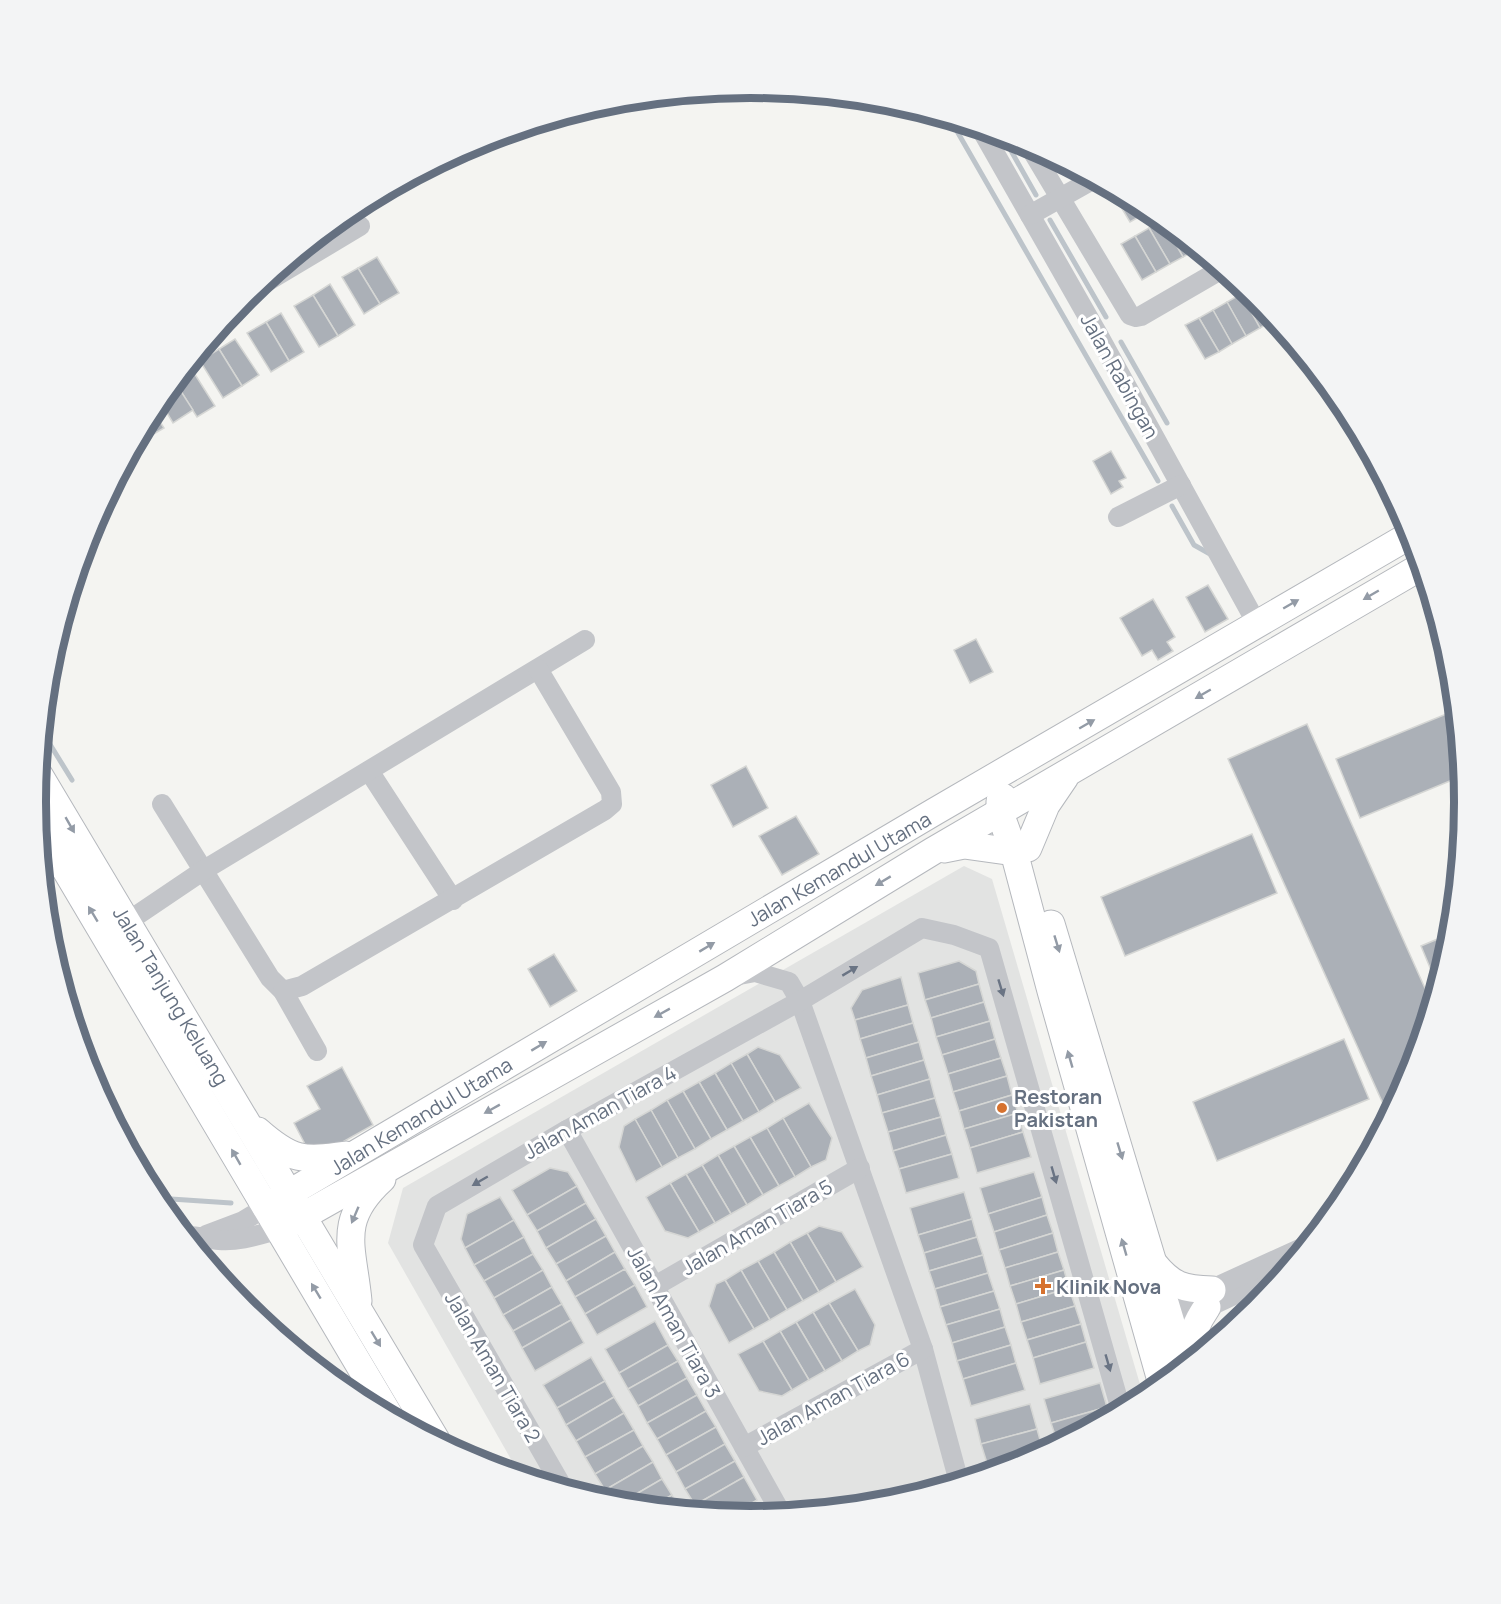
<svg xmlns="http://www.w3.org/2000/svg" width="1501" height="1604" viewBox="0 0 1501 1604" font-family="Manrope,sans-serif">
	<rect width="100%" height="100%" fill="#f4f4f1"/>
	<!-- built -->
	<path fill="#e2e3e2" d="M964 866 992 879 1144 1398 1024 1462 890 1503 750 1516 611 1503 520 1475 388 1243 403 1188Z"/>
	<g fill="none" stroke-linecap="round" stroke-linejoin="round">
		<!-- stream -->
		<g stroke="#bdc4ca" stroke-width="5">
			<path d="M950 119 1158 481"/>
			<path d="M1005 140 1036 195"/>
			<path d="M1050 220 1106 317"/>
			<path d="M1121 342 1167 423"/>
			<path d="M1172 506 1194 545 1210 554"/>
			<path d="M43 733 72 780"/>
			<path d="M156 1198 231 1203"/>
		</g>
	</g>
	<!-- building -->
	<g fill="#abb0b7" stroke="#d5d6d4" stroke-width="1.5">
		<path d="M1115 190 1137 202 1144 214 1130 222 1112 192Z"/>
		<path d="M1162 220 1197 249 1183 257Z"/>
		<path d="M1162 220 1183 257 1170 264 1149 228Z"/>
		<path d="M1149 228 1170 264 1156 272 1135 236Z"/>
		<path d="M1135 236 1156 272 1142 280 1121 244Z"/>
		<path d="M377 257 399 293 380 304 358 268Z"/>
		<path d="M358 268 380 304 364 314 342 277Z"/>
		<path d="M330 284 355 325 338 336 313 295Z"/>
		<path d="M1248 290 1256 297 1274 320 1260 328 1241 294Z"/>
		<path d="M1241 294 1260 328 1246 336 1227 302Z"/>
		<path d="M313 295 338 336 319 347 294 306Z"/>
		<path d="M1227 302 1246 336 1232 344 1213 310Z"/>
		<path d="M1213 310 1232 344 1219 352 1199 318Z"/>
		<path d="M281 313 304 352 289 361 266 322Z"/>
		<path d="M1199 318 1219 352 1205 359 1185 325Z"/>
		<path d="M266 322 289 361 271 372 247 333Z"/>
		<path d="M235 339 259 375 242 386 219 349Z"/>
		<path d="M219 349 242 386 223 398 200 361Z"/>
		<path d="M189 365 215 406 197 417 175 382Z"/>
		<path d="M175 382 193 410 173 423 160 401Z"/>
		<path d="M153 411 164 428 147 438 142 431Z"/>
		<path d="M1111 451 1126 478 1119 481 1123 487 1111 494 1093 461Z"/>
		<path d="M1376 464 1404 517 1401 519 1371 467Z"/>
		<path d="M1208 585 1228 619 1205 632 1186 597Z"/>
		<path d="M1153 599 1175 637 1167 642 1173 651 1158 660 1152 650 1142 656 1120 618Z"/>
		<path d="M976 639 993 672 970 683 954 650Z"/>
		<path d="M1456 710 1462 776 1360 818 1336 759Z"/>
		<path d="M1307 724 1432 1004 1410 1076 1389 1117 1228 759Z"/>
		<path d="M746 766 768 808 733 827 711 785Z"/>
		<path d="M796 816 819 854 782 875 759 836Z"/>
		<path d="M1252 834 1277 893 1125 956 1101 897Z"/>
		<path d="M1452 933 1451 942 1438 987 1421 946Z"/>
		<path d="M554 954 577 991 550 1007 528 969Z"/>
		<path d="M959 961 976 971 979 984 925 1000 918 973Z"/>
		<path d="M901 977 908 1005 855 1020 851 1008 862 990Z"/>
		<path d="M979 984 984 1002 931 1018 925 1000Z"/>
		<path d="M984 1002 990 1021 936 1037 931 1018Z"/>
		<path d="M908 1005 913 1023 860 1039 855 1020Z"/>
		<path d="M990 1021 995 1039 942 1055 936 1037Z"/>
		<path d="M913 1023 919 1042 866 1058 860 1039Z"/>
		<path d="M995 1039 1001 1058 948 1074 942 1055Z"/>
		<path d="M1344 1039 1369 1099 1217 1161 1193 1102Z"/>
		<path d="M919 1042 924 1060 871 1076 866 1058Z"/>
		<path d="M758 1047 780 1055 801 1088 775 1102 747 1054Z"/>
		<path d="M747 1054 775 1102 759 1112 731 1063Z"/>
		<path d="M1001 1058 1007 1076 953 1092 948 1074Z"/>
		<path d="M924 1060 930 1079 877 1095 871 1076Z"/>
		<path d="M731 1063 759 1112 743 1121 715 1073Z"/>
		<path d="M342 1067 373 1125 323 1153 306 1146 294 1123 320 1109 307 1086Z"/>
		<path d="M715 1073 743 1121 727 1130 699 1082Z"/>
		<path d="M1007 1076 1012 1095 959 1111 953 1092Z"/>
		<path d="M930 1079 935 1098 882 1113 877 1095Z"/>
		<path d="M699 1082 727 1130 711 1139 683 1091Z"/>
		<path d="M683 1091 711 1139 695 1149 667 1100Z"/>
		<path d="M1012 1095 1018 1113 964 1129 959 1111Z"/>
		<path d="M935 1098 941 1117 888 1132 882 1113Z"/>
		<path d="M667 1100 695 1149 678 1158 651 1110Z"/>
		<path d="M809 1103 832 1138 826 1160 811 1167 783 1118Z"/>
		<path d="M651 1110 678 1158 662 1167 635 1119Z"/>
		<path d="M1018 1113 1023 1132 970 1148 964 1129Z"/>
		<path d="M941 1117 946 1135 893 1151 888 1132Z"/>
		<path d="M783 1118 811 1167 795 1177 767 1128Z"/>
		<path d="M635 1119 662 1167 636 1182 619 1147 624 1126Z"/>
		<path d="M767 1128 795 1177 779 1186 750 1137Z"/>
		<path d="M1023 1132 1031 1157 977 1173 970 1148Z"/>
		<path d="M946 1135 952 1154 899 1169 893 1151Z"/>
		<path d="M750 1137 779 1186 763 1195 734 1146Z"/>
		<path d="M734 1146 763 1195 747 1205 718 1155Z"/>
		<path d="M952 1154 959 1178 906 1193 899 1169Z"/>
		<path d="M718 1155 747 1205 731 1214 702 1165Z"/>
		<path d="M702 1165 731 1214 715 1223 686 1174Z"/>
		<path d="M550 1168 568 1172 577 1186 527 1215 512 1190Z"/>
		<path d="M1034 1172 1042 1197 988 1214 980 1188Z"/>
		<path d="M686 1174 715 1223 699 1232 670 1183Z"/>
		<path d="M670 1183 699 1232 688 1238 665 1231 646 1197Z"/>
		<path d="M577 1186 586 1203 537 1231 527 1215Z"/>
		<path d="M964 1192 972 1219 918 1235 910 1208Z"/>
		<path d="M500 1197 514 1220 465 1248 461 1239 467 1214Z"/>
		<path d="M1042 1197 1047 1215 994 1232 988 1214Z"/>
		<path d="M586 1203 596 1219 546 1248 537 1231Z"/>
		<path d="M1047 1215 1053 1233 999 1250 994 1232Z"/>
		<path d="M596 1219 606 1236 556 1264 546 1248Z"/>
		<path d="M972 1219 977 1237 924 1253 918 1235Z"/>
		<path d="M514 1220 524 1237 474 1265 465 1248Z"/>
		<path d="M819 1226 842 1232 863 1267 836 1282 807 1233Z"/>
		<path d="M807 1233 836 1282 819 1292 790 1242Z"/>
		<path d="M1053 1233 1058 1252 1005 1268 999 1250Z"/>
		<path d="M606 1236 615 1252 566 1281 556 1264Z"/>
		<path d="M524 1237 533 1254 484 1281 474 1265Z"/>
		<path d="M977 1237 983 1255 929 1271 924 1253Z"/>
		<path d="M790 1242 819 1292 803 1301 774 1252Z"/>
		<path d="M615 1252 625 1269 575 1297 566 1281Z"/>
		<path d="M774 1252 803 1301 787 1310 758 1261Z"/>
		<path d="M1058 1252 1064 1270 1010 1286 1005 1268Z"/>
		<path d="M533 1254 543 1270 494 1298 484 1281Z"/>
		<path d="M983 1255 988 1273 935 1289 929 1271Z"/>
		<path d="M758 1261 787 1310 770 1320 741 1270Z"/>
		<path d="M625 1269 635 1285 585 1314 575 1297Z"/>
		<path d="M543 1270 552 1287 503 1315 494 1298Z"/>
		<path d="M741 1270 770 1320 754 1329 725 1280Z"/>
		<path d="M1064 1270 1069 1288 1016 1304 1010 1286Z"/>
		<path d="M988 1273 994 1291 940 1307 935 1289Z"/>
		<path d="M725 1280 754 1329 729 1343 709 1306 716 1284Z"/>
		<path d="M635 1285 647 1307 597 1335 585 1314Z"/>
		<path d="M552 1287 562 1304 513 1331 503 1315Z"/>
		<path d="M1069 1288 1075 1306 1021 1322 1016 1304Z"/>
		<path d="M855 1289 875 1325 870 1345 858 1351 829 1303Z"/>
		<path d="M994 1291 1000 1309 946 1325 940 1307Z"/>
		<path d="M829 1303 858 1351 842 1361 813 1312Z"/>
		<path d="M562 1304 571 1320 522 1348 513 1331Z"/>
		<path d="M1075 1306 1081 1324 1027 1340 1021 1322Z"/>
		<path d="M1000 1309 1005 1327 952 1343 946 1325Z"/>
		<path d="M813 1312 842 1361 825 1371 796 1322Z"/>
		<path d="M571 1320 584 1343 535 1371 522 1348Z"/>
		<path d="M655 1321 668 1345 619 1373 605 1349Z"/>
		<path d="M796 1322 825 1371 809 1380 780 1331Z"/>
		<path d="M1081 1324 1086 1342 1033 1358 1027 1340Z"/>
		<path d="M1005 1327 1011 1345 957 1361 952 1343Z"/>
		<path d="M780 1331 809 1380 792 1390 763 1341Z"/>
		<path d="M763 1341 792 1390 782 1396 759 1391 738 1354Z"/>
		<path d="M1086 1342 1094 1368 1040 1384 1033 1358Z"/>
		<path d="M668 1345 678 1361 628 1389 619 1373Z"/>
		<path d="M1011 1345 1016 1363 963 1379 957 1361Z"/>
		<path d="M591 1357 605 1381 557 1408 543 1385Z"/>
		<path d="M678 1361 687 1378 638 1406 628 1389Z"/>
		<path d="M1016 1363 1025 1390 971 1406 963 1379Z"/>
		<path d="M687 1378 697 1395 647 1423 638 1406Z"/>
		<path d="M605 1381 614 1397 566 1425 557 1408Z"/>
		<path d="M1100 1383 1107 1407 1051 1423 1044 1399Z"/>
		<path d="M697 1395 706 1411 657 1439 647 1423Z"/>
		<path d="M614 1397 624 1413 576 1441 566 1425Z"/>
		<path d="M1030 1404 1037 1429 981 1444 975 1419Z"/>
		<path d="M1107 1407 1109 1416 1069 1438 1057 1441 1051 1423Z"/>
		<path d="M706 1411 716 1427 666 1455 657 1439Z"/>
		<path d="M624 1413 634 1430 585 1457 576 1441Z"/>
		<path d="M716 1427 725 1444 676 1472 666 1455Z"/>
		<path d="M1037 1429 1042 1447 987 1463 981 1444Z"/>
		<path d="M634 1430 643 1446 595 1474 585 1457Z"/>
		<path d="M725 1444 735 1461 685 1489 676 1472Z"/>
		<path d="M643 1446 653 1462 605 1490 595 1474Z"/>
		<path d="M1042 1447 1043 1452 1024 1462 989 1473 987 1463Z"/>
		<path d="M735 1461 744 1477 695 1505 685 1489Z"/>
		<path d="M653 1462 662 1479 619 1504 612 1503 605 1490Z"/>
		<path d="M744 1477 757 1500 732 1515 698 1511 695 1505Z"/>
		<path d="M662 1479 672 1495 652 1507 619 1504Z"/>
		<path d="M672 1495 680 1510 652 1507Z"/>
	</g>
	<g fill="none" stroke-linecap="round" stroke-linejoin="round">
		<!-- secondary casing -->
		<g stroke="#b5b8bd" stroke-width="29">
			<g id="secondary">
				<path d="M39 775 436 1440"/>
				<path d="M1003 797 1000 801V813L1014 852 1051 991 1162 1384"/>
				<path d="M38 823 389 1415"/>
				<path d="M1028 848 1046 805 1065 777"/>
				<path d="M944 849 964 845 1014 852"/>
				<path d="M1051 924 1184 1366"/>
				<path d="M258 1131C292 1161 303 1161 346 1155"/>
				<path d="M266 1207 934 812 1412 534"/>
				<path d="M280 1229 725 978 933 851 1422 566"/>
				<path d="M1154 1264C1172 1286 1183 1289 1212 1290"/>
				<path d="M358 1301C353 1247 336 1221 382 1179"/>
				<path d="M1184 1364C1190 1343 1194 1325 1207 1307"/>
			</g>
		</g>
		<!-- street -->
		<g stroke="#c3c5c9" stroke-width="20">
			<path d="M981 129 1100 338 1257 624"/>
			<path d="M1028 144 1130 315 1136 317 1141 316 1222 269"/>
			<path d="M1030 215 1094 179"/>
			<path d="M258 287 360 226"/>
			<path d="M1118 517 1181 485"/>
			<path d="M369 771 453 900"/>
			<path d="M162 804 270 978 283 991 317 1051"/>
			<path d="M127 922 204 870 585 640"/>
			<path d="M734 976 755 972 789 982 800 1001 923 1349 959 1482"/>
			<path d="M283 991 302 986 605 810 612 804 611 792 538 669"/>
			<path d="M567 1130 781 1513"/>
			<path d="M206 1235 243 1221 266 1207"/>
			<path d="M187 1236C198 1236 208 1239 219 1240 239 1242 261 1234 280 1229"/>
			<path d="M655 1286 860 1168"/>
			<path d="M1160 1319 1172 1324 1285 1271"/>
			<path d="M1160 1320 1168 1309 1306 1246"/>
			<path d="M744 1447 923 1349"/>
			<path d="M563 1488 423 1245 437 1206 567 1130 800 1001 922 928 954 935 989 948 1121 1410"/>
		</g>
		<!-- secondary -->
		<use href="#secondary" stroke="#fff" stroke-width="27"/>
	</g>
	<!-- one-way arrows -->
	<defs><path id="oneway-solid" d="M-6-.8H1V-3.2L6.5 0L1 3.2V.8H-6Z" transform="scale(1.5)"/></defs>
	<g fill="#939ba6">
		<use href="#oneway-solid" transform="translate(1371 595) rotate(150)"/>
		<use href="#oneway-solid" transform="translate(1291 604) rotate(-30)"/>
		<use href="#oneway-solid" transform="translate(1203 694) rotate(150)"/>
		<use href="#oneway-solid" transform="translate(1087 724) rotate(-30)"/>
		<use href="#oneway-solid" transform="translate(70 825) rotate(60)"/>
		<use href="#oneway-solid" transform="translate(883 881) rotate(149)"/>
		<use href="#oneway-solid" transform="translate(93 914) rotate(-121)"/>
		<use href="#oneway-solid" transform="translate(1057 944) rotate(73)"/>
		<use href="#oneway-solid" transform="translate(707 947) rotate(-31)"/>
		<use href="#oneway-solid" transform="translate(662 1013) rotate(151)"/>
		<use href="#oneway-solid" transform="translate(539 1046) rotate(-31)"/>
		<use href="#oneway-solid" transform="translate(1070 1059) rotate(-106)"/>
		<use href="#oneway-solid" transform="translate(492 1109) rotate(151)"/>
		<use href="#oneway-solid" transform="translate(1120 1151) rotate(73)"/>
		<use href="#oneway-solid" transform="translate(236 1157) rotate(-120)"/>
		<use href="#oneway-solid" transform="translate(355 1215) rotate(113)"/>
		<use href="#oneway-solid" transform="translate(1124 1247) rotate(-106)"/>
		<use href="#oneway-solid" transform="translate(316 1291) rotate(-121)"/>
		<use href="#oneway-solid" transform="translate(376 1339) rotate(59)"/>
	</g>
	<g fill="#6a7484">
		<use href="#oneway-solid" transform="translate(850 971) rotate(-31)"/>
		<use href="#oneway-solid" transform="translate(1001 988) rotate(73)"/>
		<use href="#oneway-solid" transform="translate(1054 1175) rotate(74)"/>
		<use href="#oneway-solid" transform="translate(480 1181) rotate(150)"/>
		<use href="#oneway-solid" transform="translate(1108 1363) rotate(74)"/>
	</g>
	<!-- markers -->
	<g fill="#d6722f" stroke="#fff" stroke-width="2">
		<circle cx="1002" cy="1108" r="6"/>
		<path d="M1040 1277h6v6h6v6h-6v6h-6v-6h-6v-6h6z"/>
	</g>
	<g text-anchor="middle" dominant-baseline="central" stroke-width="6" stroke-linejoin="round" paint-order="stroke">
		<!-- street labels -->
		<g font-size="20" fill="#657080" stroke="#fff">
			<text transform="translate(1120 376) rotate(61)">Jalan Rabingan</text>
			<text transform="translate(839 869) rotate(-30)">Jalan Kemandul Utama</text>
			<text transform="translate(171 996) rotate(59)">Jalan Tanjung Keluang</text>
			<text transform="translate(600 1112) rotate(-29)">Jalan Aman Tiara 4</text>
			<text transform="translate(421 1116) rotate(-31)">Jalan Kemandul Utama</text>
			<text transform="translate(757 1227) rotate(-30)">Jalan Aman Tiara 5</text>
			<text transform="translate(674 1322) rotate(61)">Jalan Aman Tiara 3</text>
			<text transform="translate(493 1367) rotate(60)">Jalan Aman Tiara 2</text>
			<text transform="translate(833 1398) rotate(-29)">Jalan Aman Tiara 6</text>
		</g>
		<!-- poi labels -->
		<g font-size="20" font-weight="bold" fill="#657080" stroke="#fff" text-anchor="start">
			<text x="1014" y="1096">Restoran<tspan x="1014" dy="23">Pakistan</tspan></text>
			<text x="1056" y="1286">Klinik Nova</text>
		</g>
	</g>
	<!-- crop -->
	<path d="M0 0H1501V1604H0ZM46 802a704 704 0 1 1 1408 0a704 704 0 1 1-1408 0Z" fill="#f3f4f5" fill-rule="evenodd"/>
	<path fill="none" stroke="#657080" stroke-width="8" d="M46 802a704 704 0 1 1 1408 0a704 704 0 1 1-1408 0Z"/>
</svg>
